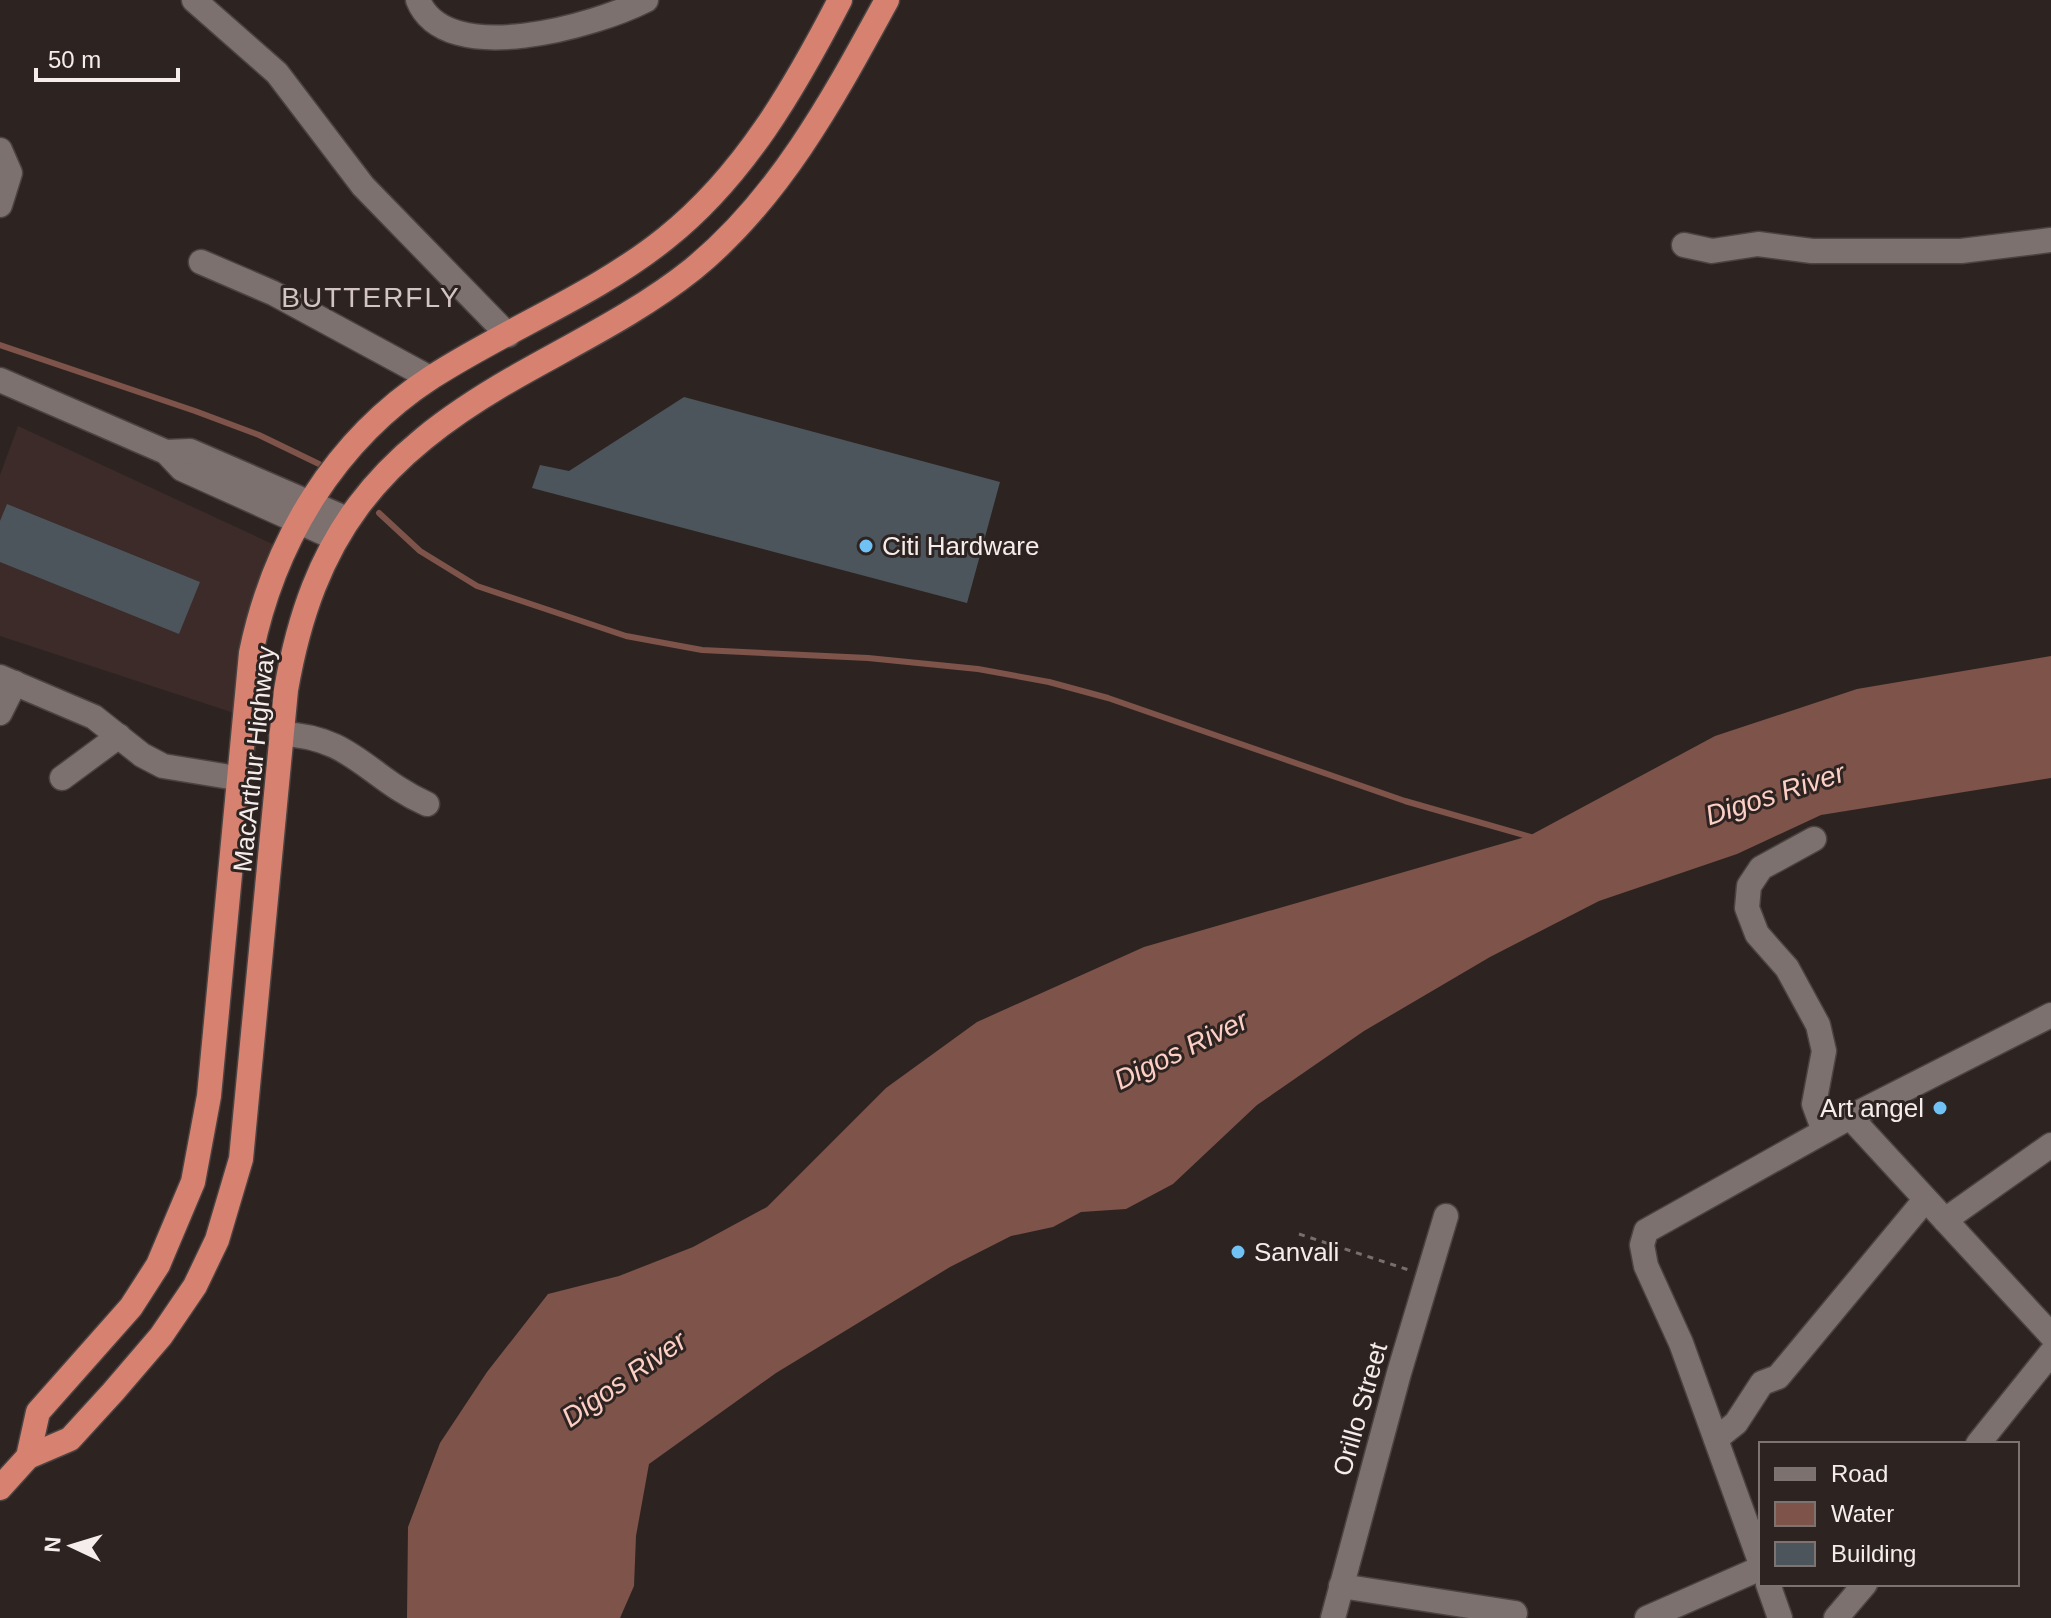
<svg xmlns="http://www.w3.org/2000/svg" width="2051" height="1618" viewBox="0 0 2051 1618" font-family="Helvetica,sans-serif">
	<rect width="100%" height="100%" fill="#2d2422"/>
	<!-- built -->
	<path fill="#3c2b28" d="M18 426 279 547 237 714 0 636V475Z"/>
	<!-- water -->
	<path fill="#7e534a" d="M2051 656V778L1821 815 1737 854 1599 901 1490 957 1364 1031 1257 1105 1173 1184 1126 1209 1081 1212 1053 1227 1011 1236 950 1267 776 1373 649 1464 636 1536 634 1586 620 1618H407L408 1527 440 1443 487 1372 548 1294 619 1276 693 1247 767 1207 886 1088 977 1022 1144 947 1529 836 1715 736 1857 689Z"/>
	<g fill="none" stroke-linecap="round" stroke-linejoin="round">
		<!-- stream -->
		<g stroke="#7e534a" stroke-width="6">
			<path d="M0 345 195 411 259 435 319 464"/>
			<path d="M379 513 420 551 477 586 626 636 702 650 868 658 978 669 1049 682 1108 698 1405 801 1534 838"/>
		</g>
	</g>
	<!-- building -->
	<g fill="#4c555b">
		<path d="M684 397 1000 482 967 603 532 488 540 465 569 471Z"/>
		<path d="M7 504 200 582 179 634 0 562V521Z"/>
	</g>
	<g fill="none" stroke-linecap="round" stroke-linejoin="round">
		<!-- minor casing -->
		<g stroke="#4b4341" stroke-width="27">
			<g id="minor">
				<path d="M194 0 277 73 363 186 508 335"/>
				<path d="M418 0C446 70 597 25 646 0"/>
				<path d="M0 150 10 173 0 205"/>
				<path d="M1684 245 1712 251 1758 244 1812 251H1961L2051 240"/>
				<path d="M201 262 273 293 430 378"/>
				<path d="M0 380 166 452 182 469 335 538"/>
				<path d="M166 452 190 451 347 519"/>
				<path d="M0 677 94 717 142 755 163 766 236 778"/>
				<path d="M0 713 15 683"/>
				<path d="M281 734C352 736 368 778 427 804"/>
				<path d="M62 778 119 736"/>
				<path d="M1814 839 1761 868 1749 886 1747 908 1757 934 1787 968 1818 1025 1824 1051 1814 1104 1824 1131"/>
				<path d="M1850 1117 2051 1335"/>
				<path d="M1945 1220 2051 1145"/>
				<path d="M1716 1439 1736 1423 1762 1383 1778 1377 1925 1200"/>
				<path d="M1978 1444 2051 1353"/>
				<path d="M1761 1564 1681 1343 1646 1266 1642 1245 1646 1231 1850 1117 2051 1015"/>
				<path d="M1768 1584 1780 1618"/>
				<path d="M1341 1586 1515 1613"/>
				<path d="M1333 1618 1399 1373 1446 1216"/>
				<path d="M1647 1618 1761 1568"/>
				<path d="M1836 1618 1865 1584"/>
			</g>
		</g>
		<!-- highway casing -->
		<g stroke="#4b4341" stroke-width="27">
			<g id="highway">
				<path d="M28 1457 38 1412 131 1307 158 1265 193 1182 209 1096 251 653C274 541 335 440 432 377 508 328 595 295 666 238 744 176 795 87 840 0"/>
				<path d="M0 1488 28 1457 70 1439 113 1392 161 1336 195 1286 217 1240 241 1159 286 690C313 535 377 457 512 379 573 344 638 313 693 269 780 198 834 97 887 0"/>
			</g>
		</g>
		<!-- path -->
		<path stroke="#776f6d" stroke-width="3" stroke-dasharray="6 6" stroke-linecap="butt" d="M1299 1234 1409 1270"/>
		<!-- minor -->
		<use href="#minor" stroke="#7d716f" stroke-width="24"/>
		<!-- highway -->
		<use href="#highway" stroke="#d78271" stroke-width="24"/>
	</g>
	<!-- markers -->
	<g fill="#70c1f4" stroke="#2d2422" stroke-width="3">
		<circle cx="866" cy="546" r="8"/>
		<circle cx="1940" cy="1108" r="8"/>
		<circle cx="1238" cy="1252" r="8"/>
	</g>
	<g text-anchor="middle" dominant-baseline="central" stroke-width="6" stroke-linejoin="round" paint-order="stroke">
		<!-- poi labels -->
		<g font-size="26" fill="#f4edeb" stroke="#2d2422" text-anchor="start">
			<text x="882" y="546">Citi Hardware</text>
			<text x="1924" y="1108" text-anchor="end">Art angel</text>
			<text x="1254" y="1252">Sanvali</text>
		</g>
		<!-- street labels -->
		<g font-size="26" fill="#f4edeb" stroke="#2d2422">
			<text transform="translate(254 759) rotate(-84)">MacArthur Highway</text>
			<text transform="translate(1360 1409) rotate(-74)">Orillo Street</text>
		</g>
		<!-- neighbourhood labels -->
		<g font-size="28" letter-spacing="2" fill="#d2c4c2" stroke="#2d2422">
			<text x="371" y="297">BUTTERFLY</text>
		</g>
		<!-- water labels -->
		<g font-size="28" font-style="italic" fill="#fdcfc5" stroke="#2d2422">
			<text transform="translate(1775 794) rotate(-18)">Digos River</text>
			<text transform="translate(1181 1050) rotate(-26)">Digos River</text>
			<text transform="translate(624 1379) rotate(-35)">Digos River</text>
		</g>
	</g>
	<!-- legend -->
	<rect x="1759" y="1442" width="260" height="144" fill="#2d2422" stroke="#7d7472" stroke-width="2"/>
	<rect x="1775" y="1468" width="40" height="12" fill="#7d716f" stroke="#7d7472" stroke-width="2"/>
	<text x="1831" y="1482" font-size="24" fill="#f4edeb">Road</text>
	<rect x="1775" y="1502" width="40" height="24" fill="#7e534a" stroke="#7d7472" stroke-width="2"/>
	<text x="1831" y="1522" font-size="24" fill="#f4edeb">Water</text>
	<rect x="1775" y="1542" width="40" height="24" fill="#4c555b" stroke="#7d7472" stroke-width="2"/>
	<text x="1831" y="1562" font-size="24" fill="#f4edeb">Building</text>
	<!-- north arrow -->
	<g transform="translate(72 1546) rotate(274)" stroke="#2d2422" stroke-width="6" paint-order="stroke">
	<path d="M0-6L14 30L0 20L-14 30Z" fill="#f4edeb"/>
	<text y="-12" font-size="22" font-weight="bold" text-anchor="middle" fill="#f4edeb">N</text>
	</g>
	<!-- scale -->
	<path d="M36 68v12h142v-12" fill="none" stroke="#f4edeb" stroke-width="4"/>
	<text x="48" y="68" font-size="24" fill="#f4edeb" stroke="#2d2422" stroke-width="6" paint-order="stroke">50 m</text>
</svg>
